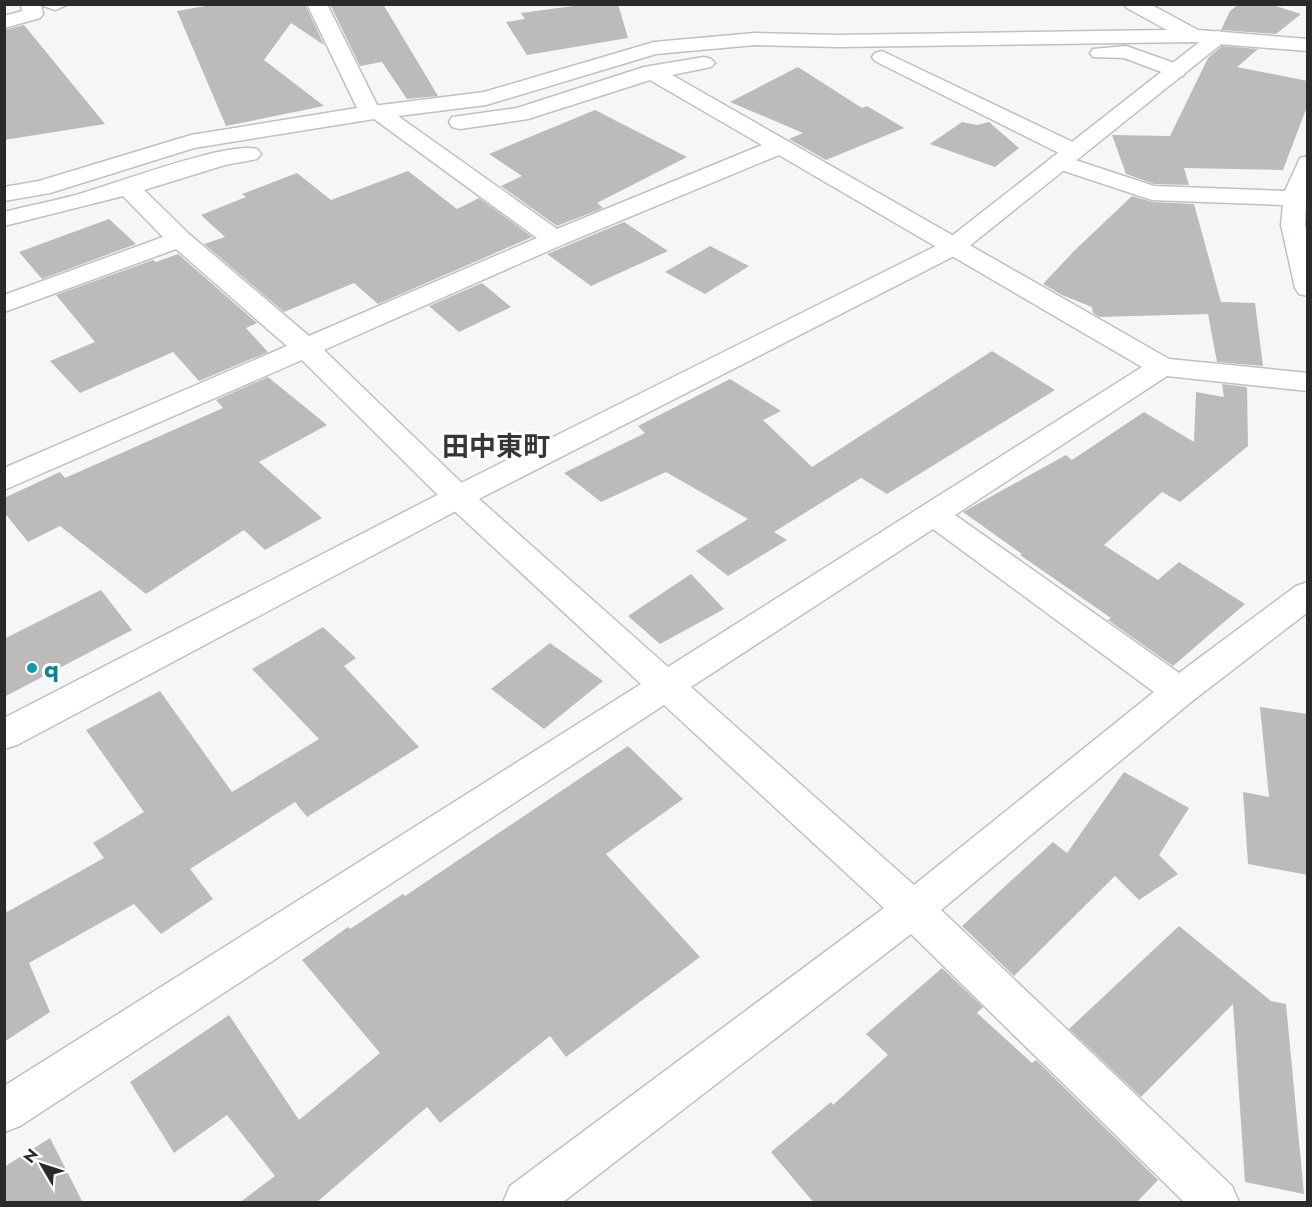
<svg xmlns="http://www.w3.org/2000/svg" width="1312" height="1207" font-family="Jost,'Noto Sans JP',sans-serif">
  <rect width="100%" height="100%" fill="#f5f6f7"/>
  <path fill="#bcbbba" d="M217,4H305L324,45L291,23L264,60L324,106L226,126L177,11Z
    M330,4H383L438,96L407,99L382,62L360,66Z
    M588,4H618L628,38L527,55L506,22L525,19L521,13Z
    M1239,4H1269L1301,14L1276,34L1221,30L1230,11Z
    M24,25L105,124L4,140V30Z
    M1222,46L1258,49L1237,67L1308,81V104L1283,170L1184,168L1189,185L1154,184L1126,174L1112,135L1170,136L1208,58Z
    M798,67L862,108L867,106L904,128L826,160L789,139L803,133L730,102Z
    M595,110L687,157L597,203L603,208L557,226L501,186L522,176L489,154Z
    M962,122L977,125L989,122L1019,148L995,167L930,144Z
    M408,171L457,209L479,198L532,237L378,304L354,283L284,312L204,244L225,237L201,215L246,197L242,194L297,173L331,200Z
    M1132,196L1152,202L1194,204L1221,302L1255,303L1263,366L1217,362L1208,314L1099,317L1093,313L1092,307L1062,295L1043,284L1075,250Z
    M109,219L136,244L42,279L19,252Z
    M624,222L668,251L591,286L547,254Z
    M710,246L749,266L705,294L665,272Z
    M178,254L257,323L246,328L268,352L199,381L173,352L80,393L50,361L95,342L56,295L153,260L156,262Z
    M482,283L511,307L459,332L429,306Z
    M992,351L1055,390L887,494L861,478L774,532L787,540L728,576L696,551L748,519L666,472L601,502L564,473L645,433L638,426L730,379L781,411L763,420L812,467Z
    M268,377L327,425L259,462L322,518L265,550L244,530L146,594L60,526L28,542L4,512V498L60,472L65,478L223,408L216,400Z
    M1222,384L1247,387L1248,446L1180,502L1162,492L1104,545L1158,580L1179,562L1245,604L1173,666L1108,620L1111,618L1020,555L1022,554L963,512L1066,455L1072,460L1144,412L1194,442L1196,392L1224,397Z
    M691,574L724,609L660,644L628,616Z
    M101,590L132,630L4,697V639Z
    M323,627L356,658L344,666L419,747L307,817L295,802L190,869L213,899L161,934L134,904L29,963L50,1012L4,1042V905L7,912L104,858L93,843L144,812L86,730L160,691L232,792L319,739L252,669Z
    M550,643L603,681L544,729L491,689Z
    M1260,707L1308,714V875L1248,864L1243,792L1269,797Z
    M628,746L683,799L606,854L700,957L566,1057L550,1036L440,1123L427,1107L316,1203H239L275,1176L227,1115L174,1153L130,1082L229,1015L299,1120L380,1053L302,960L348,927L350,929L403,894L405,896Z
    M1124,772L1189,808L1159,855L1178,874L1139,900L1115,876L1014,976L962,926L1053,842L1067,853Z
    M1179,926L1271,1001L1286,1004L1304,1194L1245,1182L1233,1004L1141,1097L1069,1029Z
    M942,968L983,1007L977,1013L1032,1063L1036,1060L1158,1180L1136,1203H814L771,1152L831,1102L833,1105L888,1055L866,1034Z
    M50,1138L83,1203H4V1167Z"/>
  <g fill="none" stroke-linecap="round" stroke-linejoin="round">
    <defs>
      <path id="lane" d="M38,4H69L55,10Z"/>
      <path id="street" d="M21,4H41L43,14L40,18L4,28V16L22,11Z
        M307,4H327L377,105H381L484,92L654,42L755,33L838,35L1167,30L1127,8L1124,4H1150L1198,30L1308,39V51L1193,42L838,47L755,45L656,54L486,105L398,116L557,229L762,145L650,80L528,119L460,129L452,127L449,122L452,117L517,108L644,67L704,57L711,59L715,63L711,67L672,75L1169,359L1308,373V391L1167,376L955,515L1179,673L1296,586L1308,582V612L1191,702L941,910L1232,1186L1239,1202H1184L911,934L563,1202H503L510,1186L884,908L664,705L20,1126L4,1132V1086L641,684L447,504L302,360L4,490V468L287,346L176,249L4,312V295L163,237L123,196L4,226V212C27,206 49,202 72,196C110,186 226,141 257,149L261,154L257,159L225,165L144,190L189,234L309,336L537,238L374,119L194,148L50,193L4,201V187L39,181L191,135L357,108ZM779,155L1142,367L668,667L469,490L324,350L564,244ZM933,529L1154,692L914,885L691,687Z
        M1126,46L1183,66L1186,71L1183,76L1175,77L1124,58L1093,57L1090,53L1093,49Z
        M882,51L1081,146L1085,151L1081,156L1073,158L1065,156L875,61L872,57L875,53Z
        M1060,155L1154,186L1285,191L1300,158L1308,156L1305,225L1308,234V296L1299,294L1295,288L1281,225L1283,205L1152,200L1052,167L1048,162L1052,157Z"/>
      <path id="secondary" d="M1218,31L1225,33L1228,37L1225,41L962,252L469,504L17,745L4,749V718L447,490L944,242L1211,33Z"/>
    </defs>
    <use href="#lane" stroke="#bfc0c1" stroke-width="3"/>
    <use href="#street" stroke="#bfc0c1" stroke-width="3"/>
    <use href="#secondary" stroke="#bfc0c1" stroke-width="3"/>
    <use href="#lane" fill="#fff" fill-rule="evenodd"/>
    <use href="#street" fill="#fff" fill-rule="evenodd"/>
    <use href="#secondary" fill="#fff" fill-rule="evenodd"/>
  </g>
  <circle fill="#0f9aa8" stroke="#fff" stroke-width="2" cx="32" cy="668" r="6"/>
  <g text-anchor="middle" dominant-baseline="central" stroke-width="6" stroke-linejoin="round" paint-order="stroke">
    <g font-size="24" font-weight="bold" fill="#0d838f" stroke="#fff" text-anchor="start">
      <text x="44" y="668">q</text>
    </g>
    <g font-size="27" font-weight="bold" fill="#353637" stroke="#fff">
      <text x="496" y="446">田中東町</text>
    </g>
  </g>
  <rect width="1312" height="1207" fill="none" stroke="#2a2a2a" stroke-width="12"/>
  <g transform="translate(42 1165) rotate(309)" stroke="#ffffff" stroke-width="4.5" paint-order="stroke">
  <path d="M0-4.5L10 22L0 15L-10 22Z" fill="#2a2a2a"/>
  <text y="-9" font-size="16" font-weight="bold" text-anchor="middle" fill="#2a2a2a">N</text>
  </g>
</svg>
